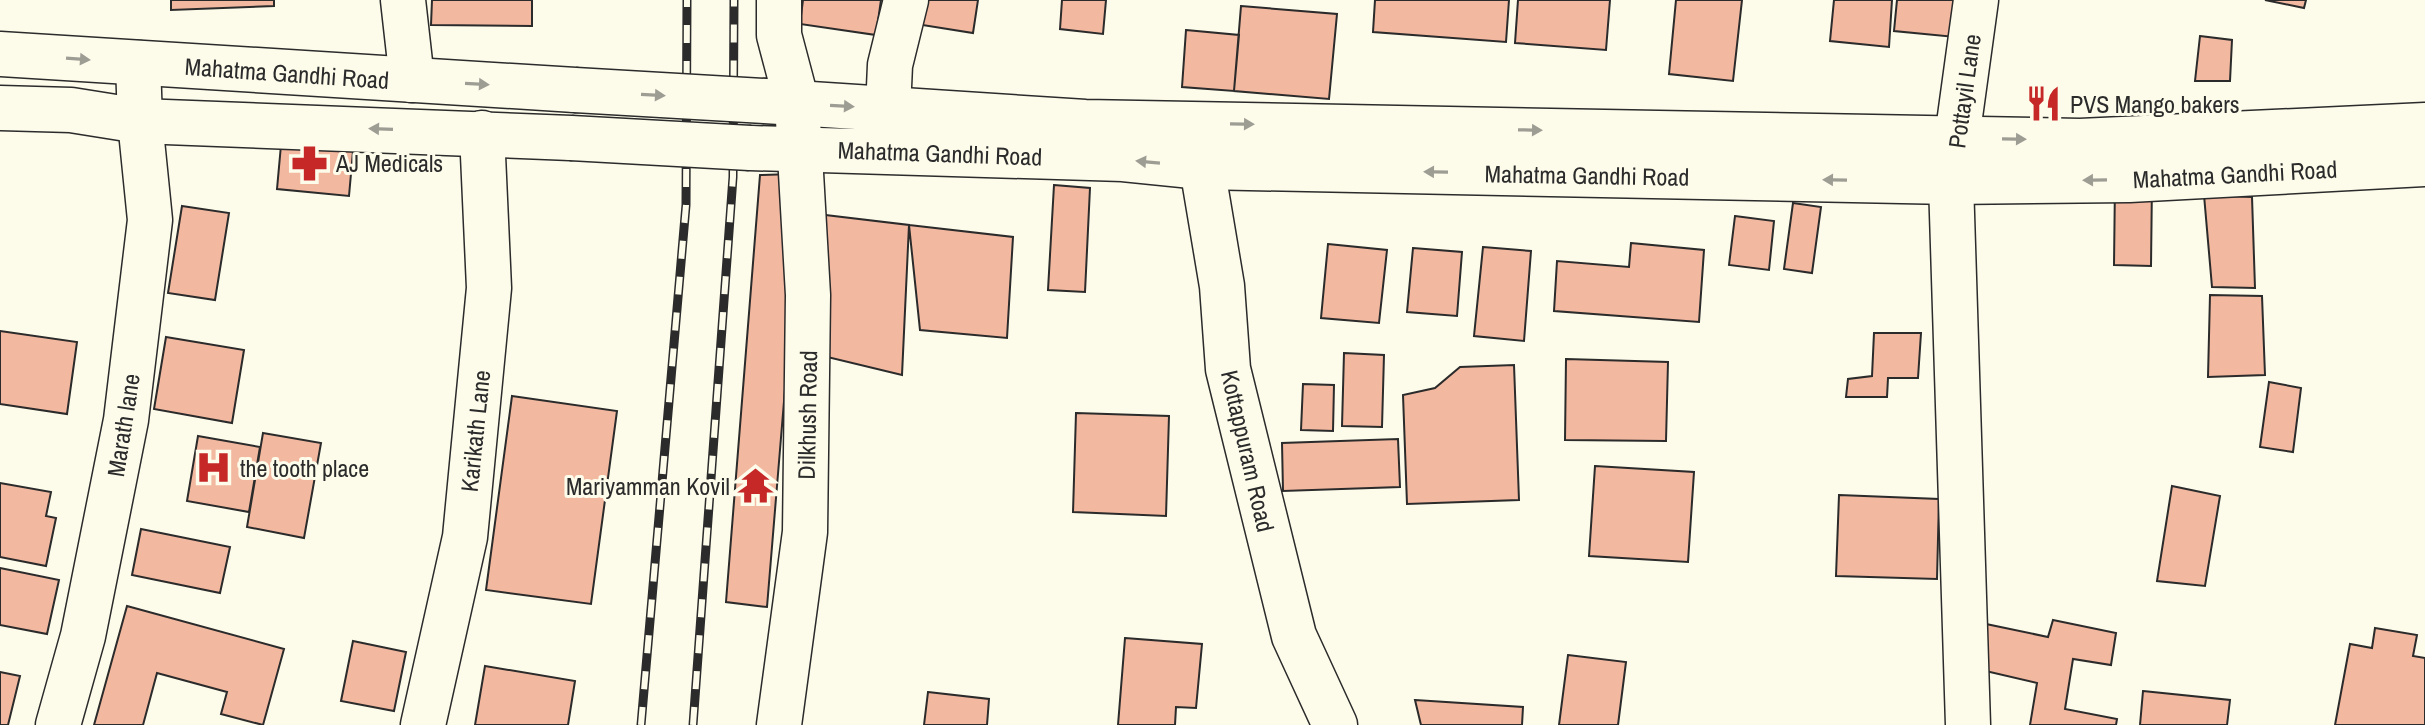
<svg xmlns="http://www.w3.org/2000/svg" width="2425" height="725" font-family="'Archivo Narrow',sans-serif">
  <rect width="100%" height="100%" fill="#fdfbea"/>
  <path fill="#f2b8a0" stroke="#2b2b2b" stroke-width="2" d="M171,0H274V6L171,10Z
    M432,0H532V26L431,25Z
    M803,0H881L876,35L800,24Z
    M920,0H978L973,33L916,24Z
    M1062,0H1106L1103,34L1060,29Z
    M1375,0H1509L1506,42L1373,32Z
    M1518,0H1610L1606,50L1515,43Z
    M1676,0H1742L1733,81L1669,74Z
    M1834,0H1892L1889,47L1830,41Z
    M1897,0H1958L1955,37L1894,31Z
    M2265,0H2306L2304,8Z
    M1241,6L1337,14L1329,99L1234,91Z
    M1186,30L1239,35L1234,91L1182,87Z
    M2200,36L2232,40L2230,81H2195Z
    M282,134L354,140L349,196L277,189Z
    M793,174L788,353L767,607L726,602L760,175Z
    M2115,182H2152L2151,266L2114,265Z
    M1054,185L1090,188L1085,292L1048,290Z
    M2204,195L2252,197L2255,288L2212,287Z
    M1793,203L1821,207L1812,273L1784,269Z
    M182,206L229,213L215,300L168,293Z
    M817,214L909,225L902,375L819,355Z
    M1735,216L1774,221L1769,270L1729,265Z
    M909,225L1013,237L1007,338L920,330Z
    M1631,243L1704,250L1699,322L1554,311L1557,261L1629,267Z
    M1328,244L1387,250L1379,323L1321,318Z
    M1483,247L1531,251L1524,341L1474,336Z
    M1413,248L1462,252L1457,316L1407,312Z
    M2210,295L2262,296L2265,375L2208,377Z
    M0,331L77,342L67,414L0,404Z
    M1874,333H1921L1918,378H1888L1887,397H1846L1848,379L1872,376Z
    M166,337L244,350L232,423L154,409Z
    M1344,353L1384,355L1382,427L1342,426Z
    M1566,359L1668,362L1666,441L1565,440Z
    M1514,365L1519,500L1407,504L1403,395L1435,388L1460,367Z
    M2269,382L2301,388L2293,452L2260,447Z
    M1303,384L1334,385L1333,431L1301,430Z
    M512,396L617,411L591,604L486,590Z
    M1076,413L1169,416L1166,516L1073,512Z
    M263,433L321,443L304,538L247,527Z
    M198,436L260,447L249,512L187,501Z
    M1398,439L1400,487L1283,491L1282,443Z
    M1595,466L1694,472L1688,562L1589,556Z
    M0,483L51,492L46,516L56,518L46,566L0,557Z
    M2172,486L2220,496L2205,586L2157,581Z
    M1839,495L1939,499L1937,579L1836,576Z
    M141,529L230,547L220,593L132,575Z
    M0,568L59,580L47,634L0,625Z
    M127,606L284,649L263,725L221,714L227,692L157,673L143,725H94Z
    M2053,620L2116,633L2111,665L2073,659L2065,709L2117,719L2116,725H2030L2037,683L1977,669L1986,624L2048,637Z
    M2375,628L2417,635L2413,656L2425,658V725H2335L2350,644L2372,648Z
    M1125,638L1202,644L1196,708L1176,707L1175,725H1118Z
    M353,641L406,652L394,711L341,701Z
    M1568,655L1626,662L1618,725H1559Z
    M485,666L575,681L568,725H475Z
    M0,672L20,676L8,725H0Z
    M2143,691L2230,700L2227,725H2140Z
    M928,692L989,699L987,725H924Z
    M1415,700L1523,707L1522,725H1421Z"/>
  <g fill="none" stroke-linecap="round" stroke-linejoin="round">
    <defs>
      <path id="minor" d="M403,0L412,80
        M888,109L890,65L906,0
        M58,725L83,636L126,420L150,220L140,121L138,63
        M423,725L465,537L489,288L482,133
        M779,725L805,532L808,295L797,103L779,35V0
        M1968,725L1951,182L1976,0"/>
      <path id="tertiary" d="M1200,130L1202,167L1222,286L1228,369L1294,636L1335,725"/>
      <path id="secondary" d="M0,54L575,90
        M765,101L1085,122L2080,141L2425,125
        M0,108L71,110L140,121L571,138
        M750,148L1123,159L1202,167L1951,182L2129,180L2425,164"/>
    </defs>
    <use href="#minor" stroke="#2b2b2b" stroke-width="47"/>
    <use href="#tertiary" stroke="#2b2b2b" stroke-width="47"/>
    <use href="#secondary" stroke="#2b2b2b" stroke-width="47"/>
    <use href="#minor" stroke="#fdfbea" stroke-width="44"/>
    <use href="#tertiary" stroke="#fdfbea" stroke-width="44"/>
    <use href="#secondary" stroke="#fdfbea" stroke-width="44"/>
    <defs>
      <path id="rail" d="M641,725L686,205L687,0
        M693,725L733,177L734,0"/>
    </defs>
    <use href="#rail" stroke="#2b2b2b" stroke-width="9"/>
    <use href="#rail" stroke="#fdfbea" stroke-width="6" stroke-dasharray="18" stroke-linecap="butt"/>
    <defs>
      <path id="secondary-bridge" d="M575,90L765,101
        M571,138L750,148"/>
    </defs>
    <use href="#secondary-bridge" stroke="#2b2b2b" stroke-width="47" stroke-linecap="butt"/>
    <use href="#secondary-bridge" stroke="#fdfbea" stroke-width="44"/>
  </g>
  <defs><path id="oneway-solid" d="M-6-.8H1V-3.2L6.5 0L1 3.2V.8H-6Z" transform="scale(2)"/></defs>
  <g fill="#9e9d94">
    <use href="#oneway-solid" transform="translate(78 59) rotate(4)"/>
    <use href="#oneway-solid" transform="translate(477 84) rotate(3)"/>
    <use href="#oneway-solid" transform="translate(653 95) rotate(3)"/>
    <use href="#oneway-solid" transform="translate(842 106) rotate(3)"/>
    <use href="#oneway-solid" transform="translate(1242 124) rotate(1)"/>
    <use href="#oneway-solid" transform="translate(381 129) rotate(-178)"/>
    <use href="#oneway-solid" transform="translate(1530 130) rotate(1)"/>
    <use href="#oneway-solid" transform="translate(2014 139) rotate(1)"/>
    <use href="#oneway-solid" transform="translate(1148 162) rotate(-175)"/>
    <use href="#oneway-solid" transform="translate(1436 172) rotate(-179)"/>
    <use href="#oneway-solid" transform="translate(1835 180) rotate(-179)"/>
    <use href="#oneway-solid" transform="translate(2095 180) rotate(179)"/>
  </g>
  <defs>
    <symbol id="restaurant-bare" viewBox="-9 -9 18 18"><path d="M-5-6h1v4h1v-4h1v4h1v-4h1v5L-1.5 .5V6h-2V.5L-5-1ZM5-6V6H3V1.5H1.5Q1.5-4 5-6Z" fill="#c62828" stroke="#fdfbea" stroke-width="2.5" paint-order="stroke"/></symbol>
    <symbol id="pharmacy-bare" viewBox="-9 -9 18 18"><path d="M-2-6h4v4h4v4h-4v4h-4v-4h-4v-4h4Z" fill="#c62828" stroke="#fdfbea" stroke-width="2.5" paint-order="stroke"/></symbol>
    <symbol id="hospital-bare" viewBox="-9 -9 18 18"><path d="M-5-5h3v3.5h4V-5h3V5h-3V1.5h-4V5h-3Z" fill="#c62828" stroke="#fdfbea" stroke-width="2.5" paint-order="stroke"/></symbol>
    <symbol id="temple-bare" viewBox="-9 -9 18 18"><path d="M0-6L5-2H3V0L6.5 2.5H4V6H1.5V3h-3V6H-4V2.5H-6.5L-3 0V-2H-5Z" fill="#c62828" stroke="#fdfbea" stroke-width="2.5" paint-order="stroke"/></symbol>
  </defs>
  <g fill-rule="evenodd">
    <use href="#restaurant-bare" x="2018" y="78" width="51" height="51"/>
    <use href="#pharmacy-bare" x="284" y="138" width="51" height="51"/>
    <use href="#hospital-bare" x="188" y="442" width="51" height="51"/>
    <use href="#temple-bare" x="730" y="460" width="51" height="51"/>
  </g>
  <g text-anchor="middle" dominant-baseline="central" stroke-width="6" stroke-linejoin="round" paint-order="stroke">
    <g font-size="24" fill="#2b2b2b" stroke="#fdfbea">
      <text transform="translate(287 73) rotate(4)">Mahatma Gandhi Road</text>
      <text transform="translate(1964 91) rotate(-82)">Pottayil Lane</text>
      <text transform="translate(940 153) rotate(2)">Mahatma Gandhi Road</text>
      <text transform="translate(2235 174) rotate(-3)">Mahatma Gandhi Road</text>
      <text transform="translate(1587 175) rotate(1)">Mahatma Gandhi Road</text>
      <text transform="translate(807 415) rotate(-89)">Dilkhush Road</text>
      <text transform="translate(123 425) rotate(-81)">Marath lane</text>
      <text transform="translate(475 431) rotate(-84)">Karikath Lane</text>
      <text transform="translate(1248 451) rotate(77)">Kottappuram Road</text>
    </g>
    <g font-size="24" fill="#2b2b2b" stroke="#fdfbea" text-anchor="start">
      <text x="2070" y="104">PVS Mango bakers</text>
      <text x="336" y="163">AJ Medicals</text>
      <text x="240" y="468">the tooth place</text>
      <text x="730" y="486" text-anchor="end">Mariyamman Kovil</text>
    </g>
  </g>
</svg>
